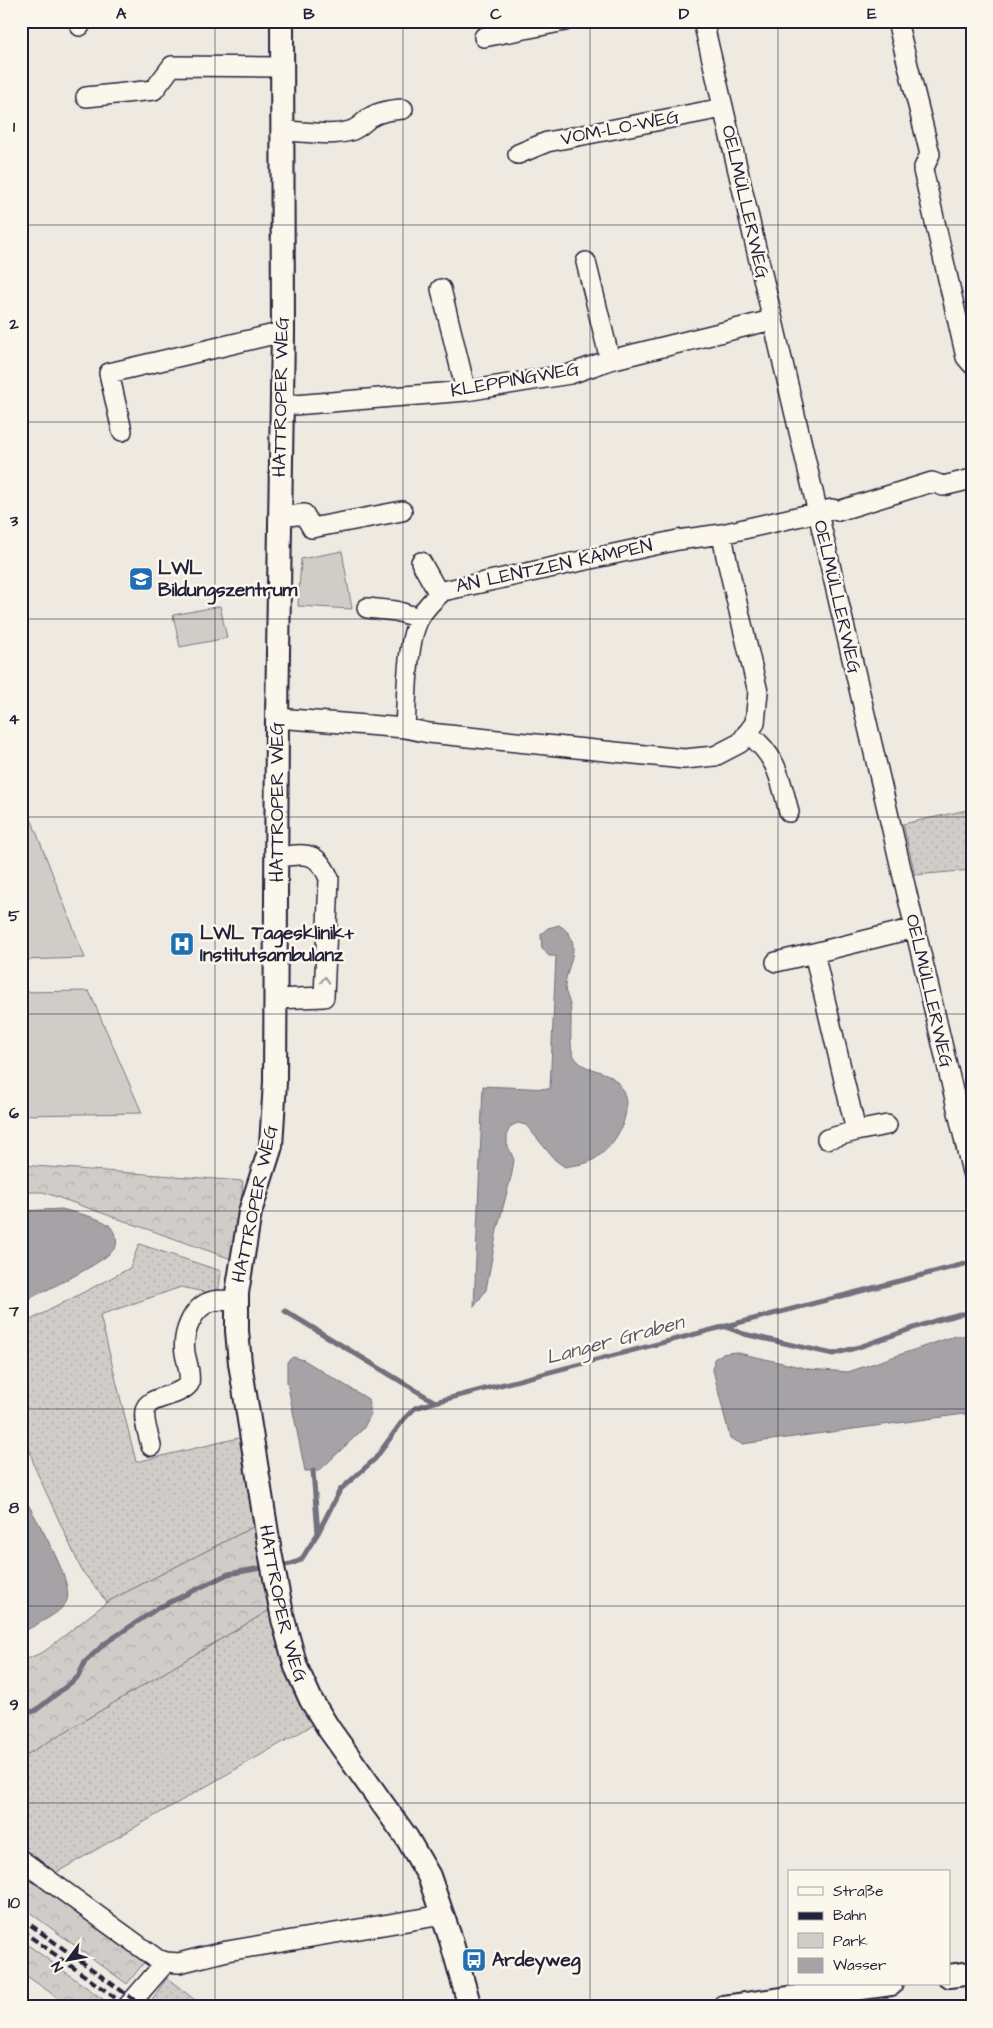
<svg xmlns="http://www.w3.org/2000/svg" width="993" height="2028" font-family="'Architects Daughter',sans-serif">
  <defs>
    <pattern id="grass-dots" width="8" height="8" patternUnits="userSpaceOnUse" patternTransform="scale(1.25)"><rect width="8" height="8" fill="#d0cdc9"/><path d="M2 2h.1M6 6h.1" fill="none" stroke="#b2b0ae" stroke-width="1.8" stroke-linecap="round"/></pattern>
    <pattern id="forest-crowns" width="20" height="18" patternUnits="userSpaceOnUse" patternTransform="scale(1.25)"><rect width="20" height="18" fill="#d0cdc9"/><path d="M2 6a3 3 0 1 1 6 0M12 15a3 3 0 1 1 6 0" fill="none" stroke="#b2b0ae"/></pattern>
  </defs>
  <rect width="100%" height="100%" fill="#eeeae2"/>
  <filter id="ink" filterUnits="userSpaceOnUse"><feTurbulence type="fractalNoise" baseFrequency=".02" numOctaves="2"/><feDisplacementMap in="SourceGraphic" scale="10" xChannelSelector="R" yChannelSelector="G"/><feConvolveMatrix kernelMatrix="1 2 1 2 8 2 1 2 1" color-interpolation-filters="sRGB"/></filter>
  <g filter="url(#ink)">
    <path fill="url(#grass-dots)" stroke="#797882" d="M972,809V870L915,875L903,824Z
      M139,1244L221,1271L218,1295L181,1287L100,1315L136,1462L243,1437L257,1525L107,1602L82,1571L35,1468L21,1421V1325L130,1268Z
      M273,1608L318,1722L52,1875L21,1850V1758Z
      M167,1978L204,2007H159L151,2001Z"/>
    <path fill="url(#forest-crowns)" stroke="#797882" d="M21,1165L243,1181L237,1261L43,1192H21Z
      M257,1525L273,1608L21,1758V1662L45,1651L107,1602Z
      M21,1867L146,1960L127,1984L21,1906Z
      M21,1940L111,2005L71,2007L21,1972Z"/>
    <path fill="#d0cdc9" stroke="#797882" d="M342,551L352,609L298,606L301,559Z
      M220,606L227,638L180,647L173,615Z
      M25,803L85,958L21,960V804Z
      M89,991L142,1113L21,1115V992Z"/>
    <path fill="#a6a3a7" stroke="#716f7c" d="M559,925C586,942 566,964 565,987C565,993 569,999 570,1005C571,1010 571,1016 571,1020C571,1029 570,1048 573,1054C581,1072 602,1068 614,1079C641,1103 618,1147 591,1161C584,1165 573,1165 565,1167L555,1160L526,1125L518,1123L511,1126L507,1133V1144L514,1160L512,1173L497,1230L486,1290L474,1307L483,1086L550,1089L556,956H549L542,949L541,934L548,928Z
      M62,1209C75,1213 99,1217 109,1225C114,1230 118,1240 116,1246C109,1262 39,1293 21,1303V1211Z
      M955,1336H972V1413L742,1444L730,1438L713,1370L714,1359L722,1354L734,1352L809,1369L848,1372Z
      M293,1357L304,1360L368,1399L371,1414L363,1429L319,1471H305L287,1382V1362Z
      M21,1492C32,1512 74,1580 67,1600C63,1613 33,1626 21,1633Z"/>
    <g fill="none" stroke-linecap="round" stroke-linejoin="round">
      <path stroke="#716f7c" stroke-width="5" d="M285,1311L435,1402L972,1262
        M723,1326L744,1334L833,1354L859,1347L934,1321L960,1314H972
        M313,1471L318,1533
        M278,1566L291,1564L301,1560L318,1533L340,1490L375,1459L404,1419L415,1408L435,1402
        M21,1713L35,1711L78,1677L85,1662L104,1644L158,1608L228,1574L267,1567"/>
      <defs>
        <path id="minor" d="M79,21L80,26
          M703,21L972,1172
          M897,21L930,154L923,170L966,357L972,364
          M484,37L565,21
          M86,97L154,90L172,66L282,67
          M283,131C304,131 329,137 350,131C358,129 363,123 369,118C380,111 391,110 403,109
          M518,154L547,142L723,108
          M586,262L610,360
          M441,289L466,391
          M282,406L466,391L570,374L610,360L772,320
          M122,431L109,373L283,332
          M280,517L304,514L312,528L402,511
          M421,562L439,594
          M367,608L396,611L419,618
          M277,718L405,728L429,733L684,759L715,756L740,743L755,723L758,692L726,556L722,534
          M405,728C407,699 406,640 420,617C426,606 434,599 443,591L678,540L722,534L832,509L838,511L932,482L943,486L972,479
          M747,733C777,755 780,778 789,812
          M776,962L814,953
          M275,999L324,997L329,878C315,848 305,855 276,857
          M887,1125L856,1131L814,953L915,928
          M827,1139L856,1131
          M151,1446C149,1435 143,1422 145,1411C146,1396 178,1398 189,1384C191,1372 187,1364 185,1353C182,1334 192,1306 213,1301C220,1299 229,1301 237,1301
          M21,1860L157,1959L166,1962L179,1963L227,1951L443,1915
          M127,2007L166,1962"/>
        <g id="major">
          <path id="s1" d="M282,21L283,332L277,718L275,1082L271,1146L250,1212L237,1293V1331L240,1363L270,1552L283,1619L296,1667L311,1700L329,1729L407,1838L429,1876L451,1940L470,2007"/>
          <path d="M949,1976L972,1973"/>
          <path d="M724,2007L891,1984"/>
        </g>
      </defs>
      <use href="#minor" stroke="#22223b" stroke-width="22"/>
      <use href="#major" stroke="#22223b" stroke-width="26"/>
      <use href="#minor" stroke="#fbf7ec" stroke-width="19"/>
      <use href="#major" stroke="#fbf7ec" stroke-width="22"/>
      <path stroke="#22223b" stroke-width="4" stroke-dasharray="8 4" stroke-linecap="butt" d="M21,1918L144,2007
        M21,1930L128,2007"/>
    </g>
    <defs><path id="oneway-chevron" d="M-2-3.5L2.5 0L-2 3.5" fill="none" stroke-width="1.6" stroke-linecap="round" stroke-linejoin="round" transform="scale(1.25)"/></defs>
    <use stroke="#99979c" href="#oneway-chevron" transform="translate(325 980) rotate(-88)"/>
  </g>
  <path fill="none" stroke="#22223b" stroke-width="1" stroke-opacity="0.55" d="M215,21V2007M403,21V2007M590,21V2007M778,21V2007M21,225H972M21,422H972M21,619H972M21,817H972M21,1014H972M21,1211H972M21,1409H972M21,1606H972M21,1803H972"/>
  <defs>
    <symbol id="school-square" viewBox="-11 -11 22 22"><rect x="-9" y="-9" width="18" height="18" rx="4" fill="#1f6fb2" stroke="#fbf7ec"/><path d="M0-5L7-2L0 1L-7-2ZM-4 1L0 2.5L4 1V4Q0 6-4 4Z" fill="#fff"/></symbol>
    <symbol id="hospital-square" viewBox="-11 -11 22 22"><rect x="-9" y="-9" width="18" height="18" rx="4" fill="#1f6fb2" stroke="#fbf7ec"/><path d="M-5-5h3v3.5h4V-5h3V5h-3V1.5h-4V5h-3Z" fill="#fff"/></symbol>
    <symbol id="bus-square" viewBox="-11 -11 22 22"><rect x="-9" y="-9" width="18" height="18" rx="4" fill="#1f6fb2" stroke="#fbf7ec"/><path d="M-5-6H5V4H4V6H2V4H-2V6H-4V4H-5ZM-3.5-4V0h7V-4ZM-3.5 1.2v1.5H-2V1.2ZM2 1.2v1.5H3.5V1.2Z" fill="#fff"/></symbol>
  </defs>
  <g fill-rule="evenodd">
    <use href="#school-square" x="127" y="565" width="28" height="28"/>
    <use href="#hospital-square" x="168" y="930" width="28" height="28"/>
    <use href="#bus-square" x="460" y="1946" width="28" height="28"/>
  </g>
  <g text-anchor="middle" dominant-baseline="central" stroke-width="5" stroke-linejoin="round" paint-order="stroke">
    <g font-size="19" fill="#22223b" stroke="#fbf7ec">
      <text transform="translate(620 128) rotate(-11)">VOM-LO-WEG</text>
      <text transform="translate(745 202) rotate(77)">OELMÜLLERWEG</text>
      <text transform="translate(515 380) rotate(-10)">KLEPPINGWEG</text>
      <text transform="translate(281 397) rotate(-89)">HATTROPER WEG</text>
      <text transform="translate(554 566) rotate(-12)">AN LENTZEN KÄMPEN</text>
      <text transform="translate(837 597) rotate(77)">OELMÜLLERWEG</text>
      <text transform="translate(277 802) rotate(-90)">HATTROPER WEG</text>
      <text transform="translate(929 991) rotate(77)">OELMÜLLERWEG</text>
      <text transform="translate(255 1204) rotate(-78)">HATTROPER WEG</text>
      <text stroke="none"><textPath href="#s1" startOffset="1591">HATTROPER WEG</textPath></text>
    </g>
    <g font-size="19" font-weight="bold" fill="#22223b" stroke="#fbf7ec" text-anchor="start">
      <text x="158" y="568">LWL<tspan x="158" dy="22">Bildungszentrum</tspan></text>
      <text x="200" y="933">LWL Tagesklinik+<tspan x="200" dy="22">Institutsambulanz</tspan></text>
      <text x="492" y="1960">Ardeyweg</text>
    </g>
    <g font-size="20" font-style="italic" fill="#575666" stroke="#fbf7ec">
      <text transform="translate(615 1340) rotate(-15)">Langer Graben</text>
    </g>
  </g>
  <rect width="993" height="2028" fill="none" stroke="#fbf7ec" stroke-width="55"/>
  <rect x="788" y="1870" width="162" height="115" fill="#fbf7ec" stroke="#a4a2a5"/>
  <rect x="798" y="1887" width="25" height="8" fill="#fbf7ec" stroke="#a4a2a5"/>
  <text x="833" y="1896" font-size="15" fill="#22223b">Straße</text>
  <rect x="798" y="1912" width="25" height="8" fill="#22223b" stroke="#a4a2a5"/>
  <text x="833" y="1920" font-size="15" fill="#22223b">Bahn</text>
  <rect x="798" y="1933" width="25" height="15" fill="#d0cdc9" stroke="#a4a2a5"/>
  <text x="833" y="1946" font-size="15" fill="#22223b">Park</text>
  <rect x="798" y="1958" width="25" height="15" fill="#a6a3a7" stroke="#a4a2a5"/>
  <text x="833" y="1970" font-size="15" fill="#22223b">Wasser</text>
  <g transform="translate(68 1960) rotate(238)" stroke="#fbf7ec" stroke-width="4" paint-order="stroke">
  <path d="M0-4L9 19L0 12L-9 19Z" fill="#22223b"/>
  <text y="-8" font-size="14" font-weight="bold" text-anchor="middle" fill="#22223b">N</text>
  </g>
  <rect x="28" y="28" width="938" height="1972" fill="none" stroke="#22223b" stroke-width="2"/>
  <g font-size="16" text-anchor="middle" font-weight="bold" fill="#22223b">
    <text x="121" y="19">A</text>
    <text x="309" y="19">B</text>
    <text x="496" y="19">C</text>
    <text x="684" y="19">D</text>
    <text x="872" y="19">E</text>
    <text x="14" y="132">1</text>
    <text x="14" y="329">2</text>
    <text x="14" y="526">3</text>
    <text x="14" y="724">4</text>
    <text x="14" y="921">5</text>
    <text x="14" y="1118">6</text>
    <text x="14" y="1316">7</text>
    <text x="14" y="1513">8</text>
    <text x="14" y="1710">9</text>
    <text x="14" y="1908">10</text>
  </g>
</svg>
